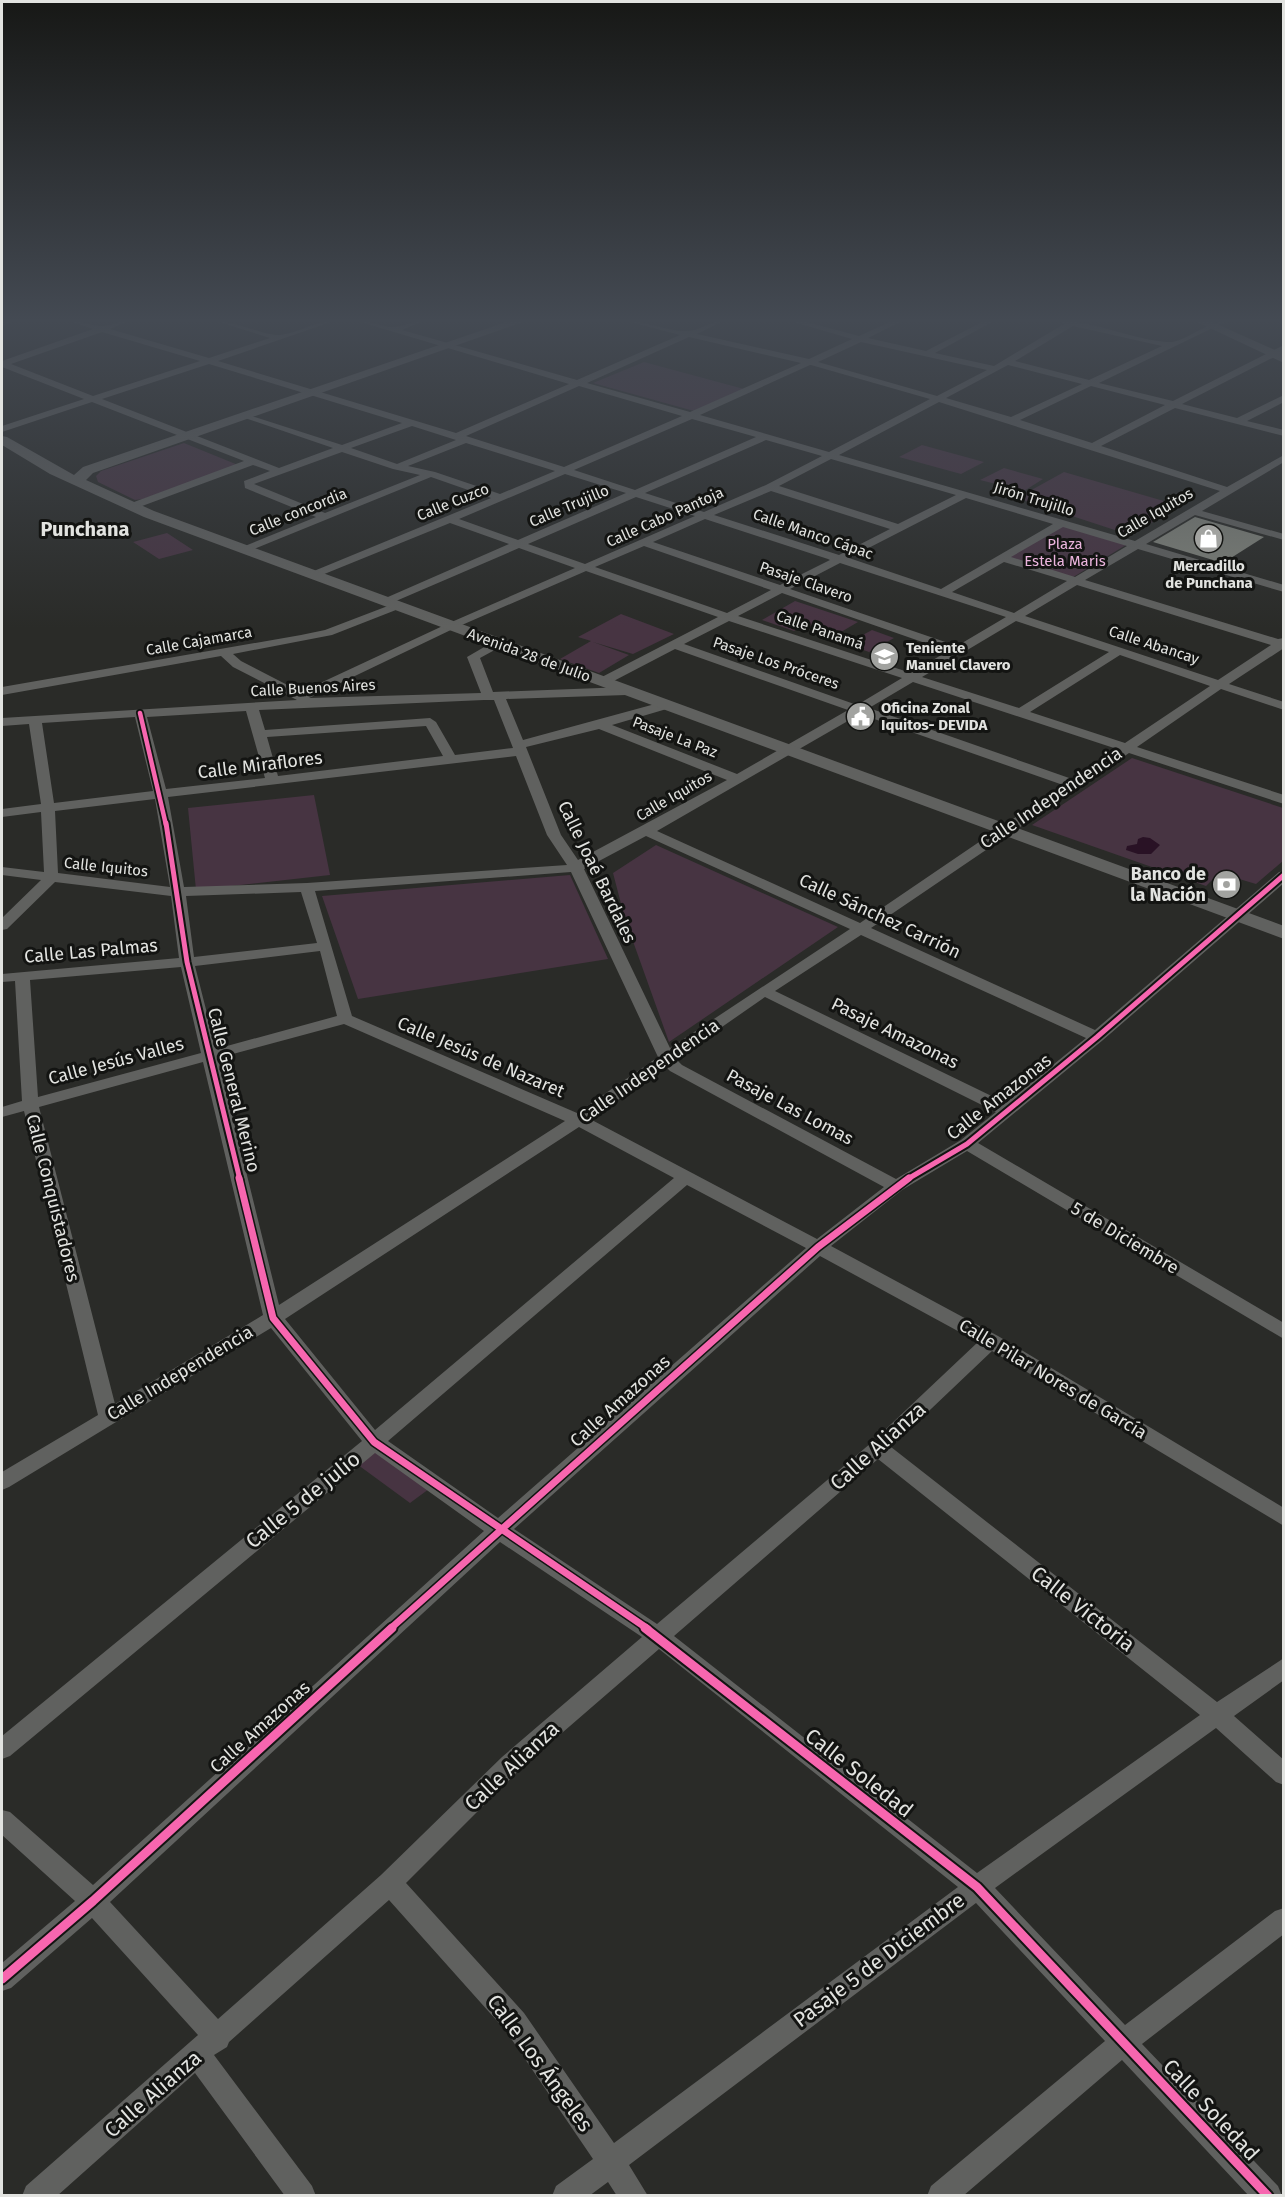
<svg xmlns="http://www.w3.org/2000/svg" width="1285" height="2197" font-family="'Fira Sans',sans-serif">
  <rect width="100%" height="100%" fill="#2a2b28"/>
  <path fill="#473442" d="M644,362L744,389L694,411L593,383Z
    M184,443L238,465L143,499L135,500L98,482L96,476L101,471Z
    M922,445L984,462L961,474L899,457Z
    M1004,468L1043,479L1024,491L980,480Z
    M1064,472L1181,506L1130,535L1017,498Z
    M1063,526L1126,545L1070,579L1003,560Z
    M167,533L193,550L159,559L133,542Z
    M795,601L858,622L836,635L804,624L794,631L762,620Z
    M621,614L674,634L633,654L593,642L629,655L599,673L560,659L591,641L578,637Z
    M872,630L894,638L869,652L846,644Z
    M1132,758L1283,808V861L1256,884L1219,873L1206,886L1032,825Z
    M314,795L330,875L196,890L188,808Z
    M656,845L838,927L669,1042L625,919L613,873Z
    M570,875L608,959L358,999L322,896Z
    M377,1445L433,1486L410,1503L354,1462Z"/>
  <path fill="#291225" d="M1143,837L1150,838L1160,845L1151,854H1138L1126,850L1127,846L1137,844L1138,839Z"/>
  <path fill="#7f827a" d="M1195,517L1264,537L1223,563L1153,542Z"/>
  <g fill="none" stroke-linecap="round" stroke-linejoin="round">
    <path fill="#60615f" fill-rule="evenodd" d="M2,321H13L2,326Z
      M70,321C81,321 89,325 99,326C108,327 118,321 128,321L110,329L209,358L270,338L216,321C236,321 264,336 280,335C299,333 314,321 334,321L218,361L456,433L569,384L357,321C369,321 378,325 390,327C400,328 412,321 423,321L402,330L577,380L680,335L626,321C646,321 670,332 687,331C700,331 710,321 723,321L697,334L809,359L852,339L790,321H803L859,336L892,321H902L868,338L926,351L984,321H994L935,353L994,366L1064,324L1060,321C1095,321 1130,339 1167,342C1184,344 1206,321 1227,321L1099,383L1173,401L1284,345V352L1182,404L1237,418L1284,395V402L1247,421L1284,430V436L1175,408L1101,446L1227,487L1284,455V462L1202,511L1284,534V540L1195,515L1146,544L1284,585V592L1138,549L1085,580L1278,639L1284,638V648L1229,684L1284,702V710L1221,689L1137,747L1284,795V804L1129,753L871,928L1095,1030L1279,872L1284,871V883L1103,1040L978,1143L1284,1323V1339L967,1151L902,1190L831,1246L998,1336L1284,1508V1526L992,1351L891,1447L1217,1702L1284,1658V1680L1234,1716L1284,1760V1785L1276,1782L1216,1728L995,1888L1125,2025L1275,1911L1284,1908V1934L1142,2044L1278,2186L1282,2196H1249L1122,2060L963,2196H927L931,2186L1105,2041L976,1903L629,2165L648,2196H617L608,2182L589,2196H552L556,2186L593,2159L506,2031L389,1900L229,2042L227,2047L214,2055L312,2186L316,2196H285L195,2073L57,2196H22L26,2186L198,2035L92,1918L11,1988L2,1991V1963L75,1901L2,1835V1810L10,1812L93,1885L484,1531L375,1453L10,1756L2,1759V1736L362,1441L271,1328L9,1487L2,1490V1472L98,1415L24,1111L2,1117V1107L22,1101L15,981L2,982V974L179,958L171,896L55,882L7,929L2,930V918L41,880L2,875V867L44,872L41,812L2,817V809L41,804L29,724L2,726V718L297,700L233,667L221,656L2,695V687L301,635L325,630L393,604H401V608L332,635L233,654L241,661L301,692L447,624L575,568L519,548L389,604H381V600L509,544L450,523L317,577H309V573L491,498L431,477L244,553L240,552V548L316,517L245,488L244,481L270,471L253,465L134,509H126V505L244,461L92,402L2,432V426L84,399L2,367V361L93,329ZM1073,326L1162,346L1089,380L1015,361ZM102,332L200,361L93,396L11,364ZM689,337L801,363L690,412L587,383ZM861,342L987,370L937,396L818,362ZM209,364L402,423L342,445L242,413V417L333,448L279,468L102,399ZM810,365H811L930,399L829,452L700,415ZM1008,365L1082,384L1011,417L946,398ZM579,386L682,416L564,467L466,436ZM1091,386L1165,405L1092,443L1020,420ZM939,402L1220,491L1135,541L839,455ZM692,419L756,437L635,490L574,470ZM412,426L456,440L397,464L351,448ZM766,440L822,456L766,485L704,512L645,493ZM466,443L555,471L500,494L435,472L408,466ZM342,452L393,469L420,475L325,513L254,484ZM831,459L956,495L898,524L779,486ZM565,474L626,493L518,540L459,519ZM771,491L890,529L839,555L714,515ZM636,497L695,516L585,564L528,544ZM966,498L1053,524L941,589L849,558ZM705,519L828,559L830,560L780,585L653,542ZM1063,527L1127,546L1075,577L1011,557ZM644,546L771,590L727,613L595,567ZM1004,562L1067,581L1014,613L952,592ZM840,563L1006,617L957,646L790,589ZM586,571L718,617L598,679V685H606L675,649L848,710L737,774L612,725L670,708V702L666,701L523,740L506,699L626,695L632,691L626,687L493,692L480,658L502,646L504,643L498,639L467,657L481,693L309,698L455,628ZM1077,585L1271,645L1218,680L1025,616ZM782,593L948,651L911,673L738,616ZM729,621L902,678L857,705L684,644ZM1016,621L1109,652L1019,708L922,677ZM1120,655L1210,686L1125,743L1030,712ZM913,682L1117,749L1072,779L869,708ZM484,700H494L513,748L455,755L436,722L430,718L265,730L259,710ZM246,711L265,778L166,789L147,717ZM860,714L1063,785L860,923L657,831ZM135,717L153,791L54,803L42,723ZM426,726L443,756L278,776L267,737ZM599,729L727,780L578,860L561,835L526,747ZM516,756L547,835L567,865L307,883L184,887L168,797ZM155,799L170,887L58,873L55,811ZM646,836L850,929L670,1048L584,869ZM571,872L658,1057L577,1113L352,1016L315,891ZM301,892L317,943L194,957L186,896ZM861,935L1086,1038L1006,1103L775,991ZM320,951L337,1016L216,1049L195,966ZM181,967L201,1053L38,1097L30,980ZM765,997L996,1112L961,1140L896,1179L682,1065L676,1059ZM344,1024L565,1121L279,1305L218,1058ZM203,1062L263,1315L115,1404L39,1107ZM666,1067L670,1071L884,1187L817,1239L590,1119ZM579,1127L674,1178L375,1430L285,1319ZM687,1185L806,1248L498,1518L388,1441ZM820,1256L978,1342L871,1443L657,1624L514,1529ZM878,1459L1200,1715L977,1873L674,1636ZM500,1542L642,1637L502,1757L381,1875L218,2019L110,1902ZM659,1649L958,1887L614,2143L524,2013L406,1883L518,1771Z"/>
    <path fill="#60615f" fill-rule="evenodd" d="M509,321H526L93,473L86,480L154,511L1284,926V939L144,517L50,474L2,445V436L7,437L74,475L83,467Z
      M1195,321H1210L1284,354V363Z"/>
    <defs>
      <path id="cycleway-far3" d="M140,713L166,825"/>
      <path id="cycleway-far2" d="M166,823L187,962L240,1180
        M906,1180L967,1144L1097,1037L1284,875"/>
      <path id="cycleway-far1" d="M239,1178L273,1318L374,1442L648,1629
        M390,1629L818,1247L909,1178"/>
      <path id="cycleway" d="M645,1628L977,1887L1268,2196
        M2,1979L93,1901L392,1628"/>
    </defs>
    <use href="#cycleway-far3" stroke="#131412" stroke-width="8"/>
    <use href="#cycleway-far2" stroke="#131412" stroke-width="9"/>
    <use href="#cycleway-far1" stroke="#131412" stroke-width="10"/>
    <use href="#cycleway" stroke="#131412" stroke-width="13"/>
    <use href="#cycleway-far3" stroke="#f766af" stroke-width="4.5"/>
    <use href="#cycleway-far2" stroke="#f766af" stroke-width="5"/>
    <use href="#cycleway-far1" stroke="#f766af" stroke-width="7"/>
    <use href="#cycleway" stroke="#f766af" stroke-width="9"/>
  </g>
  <linearGradient id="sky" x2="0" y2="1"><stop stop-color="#171816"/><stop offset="0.51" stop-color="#444a53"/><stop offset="1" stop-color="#444a53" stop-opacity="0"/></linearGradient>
  <rect width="1285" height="628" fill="url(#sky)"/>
  <defs>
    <symbol id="shop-disc" viewBox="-11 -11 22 22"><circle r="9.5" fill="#a2a3a0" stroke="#131412"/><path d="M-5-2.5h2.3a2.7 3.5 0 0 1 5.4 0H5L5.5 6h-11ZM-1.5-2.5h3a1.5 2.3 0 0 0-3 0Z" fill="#fff"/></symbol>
    <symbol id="school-disc" viewBox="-11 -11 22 22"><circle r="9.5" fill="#a2a3a0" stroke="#131412"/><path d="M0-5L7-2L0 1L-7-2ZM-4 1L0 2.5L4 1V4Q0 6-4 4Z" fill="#fff"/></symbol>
    <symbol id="civic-disc" viewBox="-11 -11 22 22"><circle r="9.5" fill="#a2a3a0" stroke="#131412"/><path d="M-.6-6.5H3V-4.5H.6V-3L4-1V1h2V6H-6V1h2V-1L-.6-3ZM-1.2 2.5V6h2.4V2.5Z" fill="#fff"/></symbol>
    <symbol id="bank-disc" viewBox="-11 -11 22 22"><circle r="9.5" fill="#a2a3a0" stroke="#131412"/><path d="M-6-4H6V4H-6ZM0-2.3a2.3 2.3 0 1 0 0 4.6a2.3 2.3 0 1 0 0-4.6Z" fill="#fff"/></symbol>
  </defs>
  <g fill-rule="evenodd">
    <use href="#shop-disc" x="1192" y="522" width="33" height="33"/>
    <use href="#school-disc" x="868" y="640" width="33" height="33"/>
    <use href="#civic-disc" x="844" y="700" width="33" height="33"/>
    <use href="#bank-disc" x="1210" y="868" width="33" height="33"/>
  </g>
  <g text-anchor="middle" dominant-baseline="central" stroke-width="6" stroke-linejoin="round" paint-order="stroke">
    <g font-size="15" fill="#e2e3e0" stroke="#131412">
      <text transform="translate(1034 499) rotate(17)">Jirón Trujillo</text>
      <text transform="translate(453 502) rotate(-22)">Calle Cuzco</text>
      <text transform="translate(569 506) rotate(-23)">Calle Trujillo</text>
      <text transform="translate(298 512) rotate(-22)">Calle concordia</text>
      <text transform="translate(1155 513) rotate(-30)">Calle Iquitos</text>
      <text transform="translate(665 517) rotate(-24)">Calle Cabo Pantoja</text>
      <text transform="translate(813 534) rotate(19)">Calle Manco Cápac</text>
      <text transform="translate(806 582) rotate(19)">Pasaje Clavero</text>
      <text transform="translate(820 630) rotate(19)">Calle Panamá</text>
      <text transform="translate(199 641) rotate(-10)">Calle Cajamarca</text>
      <text transform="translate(1154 645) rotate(18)">Calle Abancay</text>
      <text transform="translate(529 655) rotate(20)">Avenida 28 de Julio</text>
      <text transform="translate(776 663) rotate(19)">Pasaje Los Próceres</text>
      <text transform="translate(313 688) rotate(-3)">Calle Buenos Aires</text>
      <text transform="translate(675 737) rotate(21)">Pasaje La Paz</text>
      <text transform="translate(674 796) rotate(-30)">Calle Iquitos</text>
      <text transform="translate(106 867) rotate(6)">Calle Iquitos</text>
    </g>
    <g font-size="15" fill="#ecb5de" stroke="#131412">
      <text x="1065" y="544">Plaza<tspan x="1065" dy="17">Estela Maris</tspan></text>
    </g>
    <g font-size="15" font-weight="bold" fill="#e2e3e0" stroke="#131412" text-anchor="start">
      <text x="1209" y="566" text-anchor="middle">Mercadillo<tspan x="1209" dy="17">de Punchana</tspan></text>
      <text x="906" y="648">Teniente<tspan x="906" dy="17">Manuel Clavero</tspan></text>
      <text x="881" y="708">Oficina Zonal<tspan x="881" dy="17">Iquitos- DEVIDA</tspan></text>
    </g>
    <g font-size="18" fill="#e2e3e0" stroke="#131412">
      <text transform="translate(260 765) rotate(-7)">Calle Miraflores</text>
      <text transform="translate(1051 798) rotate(-34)">Calle Independencia</text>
      <text transform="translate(597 872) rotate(64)">Calle Joaé Bardales</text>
      <text transform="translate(880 916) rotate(25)">Calle Sánchez Carrión</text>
      <text transform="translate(91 951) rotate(-5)">Calle Las Palmas</text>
      <text transform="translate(895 1033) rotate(26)">Pasaje Amazonas</text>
      <text transform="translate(481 1057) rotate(23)">Calle Jesús de Nazaret</text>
      <text transform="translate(116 1061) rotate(-15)">Calle Jesús Valles</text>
      <text transform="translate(649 1071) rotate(-35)">Calle Independencia</text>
      <text transform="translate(234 1090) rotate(76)">Calle General Merino</text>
      <text transform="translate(999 1097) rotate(-38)">Calle Amazonas</text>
      <text transform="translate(790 1107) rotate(28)">Pasaje Las Lomas</text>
      <text transform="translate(53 1198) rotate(76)">Calle Conquistadores</text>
      <text transform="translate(1125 1238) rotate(31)">5 de Diciembre</text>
      <text transform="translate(180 1373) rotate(-31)">Calle Independencia</text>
      <text transform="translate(1053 1379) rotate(31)">Calle Pilar Nores de García</text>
      <text transform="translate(620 1401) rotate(-42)">Calle Amazonas</text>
      <text transform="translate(260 1727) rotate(-42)">Calle Amazonas</text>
    </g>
    <g font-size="18" font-weight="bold" fill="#e2e3e0" stroke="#131412" text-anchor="end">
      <text x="1206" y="874">Banco de<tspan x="1206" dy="21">la Nación</tspan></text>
    </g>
    <g font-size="20" font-weight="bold" fill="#e2e3e0" stroke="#131412">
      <text x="85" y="529">Punchana</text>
    </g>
    <g font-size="21" fill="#e2e3e0" stroke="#131412">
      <text transform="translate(878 1446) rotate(-42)">Calle Alianza</text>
      <text transform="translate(303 1500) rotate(-39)">Calle 5 de julio</text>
      <text transform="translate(1083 1609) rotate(38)">Calle Victoria</text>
      <text transform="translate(512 1766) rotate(-43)">Calle Alianza</text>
      <text transform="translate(859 1773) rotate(38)">Calle Soledad</text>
      <text transform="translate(879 1960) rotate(-37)">Pasaje 5 de Diciembre</text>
      <text transform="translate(540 2063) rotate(54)">Calle Los Ángeles</text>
      <text transform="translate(153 2094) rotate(-41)">Calle Alianza</text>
      <text transform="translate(1211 2110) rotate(47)">Calle Soledad</text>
    </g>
  </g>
  <rect width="1285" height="2197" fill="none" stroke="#e2e3e0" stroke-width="6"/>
</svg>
